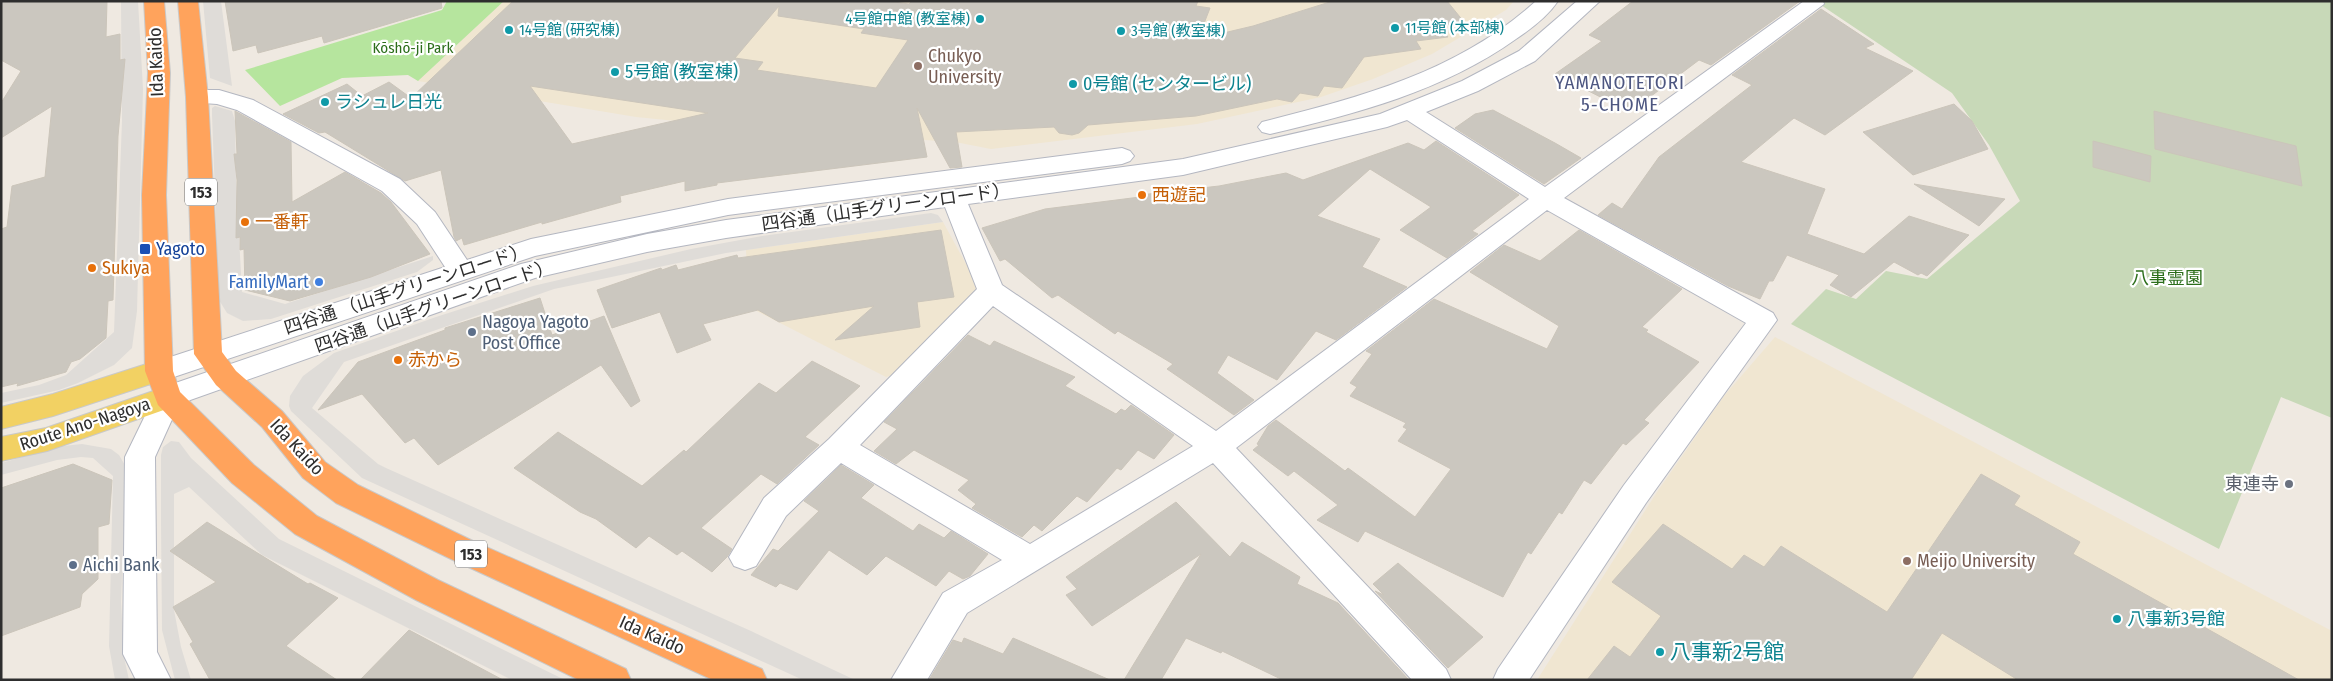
<svg xmlns="http://www.w3.org/2000/svg" width="2333" height="681" font-family="'Fira Sans Condensed','Noto Sans JP',sans-serif">
  <rect width="100%" height="100%" fill="#efe9e1"/>
  <path fill="#f0e6d1" d="M504,1H1514L1506,10L1432,54L1373,79L1321,97L1197,124L991,149L955,142L757,129L636,117L418,81Z
    M943,222L977,284L976,290L896,374L886,377L749,307L746,250Z
    M1775,337L2332,631V680H1537L1657,492L1724,396Z"/>
  <path fill="#b6e59e" d="M447,1H504L418,81L408,75L342,78L280,106L245,70L442,10Z"/>
  <path fill="#c8d9b8" d="M1815,1H2332V418L2281,397L2219,549L1791,324L1826,289L1856,299L1886,271L1927,279L2020,201L1989,145L1952,93Z"/>
  <path fill="#dfdcd8" d="M121,1H138L143,89L137,311L132,348L114,365L78,383L59,390L1,403V393L39,385L66,375L114,332L122,121Z
    M203,1H221L232,86L210,78Z
    M215,106L232,111L235,121L236,181L242,292L285,304L433,256V260L417,272L271,319L243,321L227,313L219,300L212,115V108Z
    M931,213L938,215L943,222L726,253L554,289L344,362L312,408L378,464L386,468L751,631L855,680H803L362,478L291,411L289,406L290,396L303,376L334,353L436,317L533,286L691,249L762,236Z
    M171,441L179,442L191,458L279,539L565,680H512L262,555L189,487L174,494V610L181,647L191,680H175L162,630L161,523V455L163,447Z
    M82,444L111,449L119,455L126,467L121,602L124,657L129,680H115L109,646L113,476L93,458L81,457L57,460L1,475V463L63,446Z"/>
  <path fill="#cbc7bf" stroke="#cbc5ba" fill-rule="evenodd" d="M1,1H107L106,37L120,34V60L125,59L118,136L113,300L108,301L106,338L80,359L71,362L66,372L17,386L18,383L1,387V229L7,227L12,186L45,177L52,106L1,138V103L21,71L1,60Z
    M225,1H441L442,8L324,43L322,36L258,53L256,45L233,51Z
    M513,1H886L909,4L912,1H1198L1196,6L1210,8L1198,39L1253,26L1333,1H1447L1464,22L1440,26L1448,37L1416,41L1421,49L1364,57L1342,88L1324,86L1318,96L1300,93L1292,102L1277,99L1196,116L1088,125L1079,133L1072,135L1059,133L1054,127L956,132L962,167L950,168L917,108L927,157L717,183V185L685,191V181L620,196L621,202L542,224V222L464,245L462,238L456,241L454,237L441,170L405,181L325,132L319,133L283,114L347,84L362,96L389,82L411,98ZM779,6L778,16L864,29L861,33L908,40L876,88L757,70L763,62L735,58ZM530,86L708,113L572,144Z
    M1633,1H1800L1711,65L1699,60L1630,112L1555,74L1602,41L1589,35Z
    M1821,9L1874,44L1865,48L1913,71L1825,135L1794,118L1741,162L1825,189L1807,234L1864,254L1909,216L1969,235L1927,276L1921,273L1918,275L1894,262L1851,297L1830,285L1839,275L1787,255L1773,281H1769L1760,299L1728,286L1598,215L1612,203L1622,209L1659,157L1752,85L1732,75Z
    M1954,104L1972,121L1988,149L1913,175L1863,132Z
    M1493,110L1555,143L1581,158L1544,184L1455,128L1475,114Z
    M235,111L291,142L292,202L345,172L381,193L391,202L430,254L371,277L290,301L245,290L244,249L240,250V237L236,238L237,180L234,154H237Z
    M2154,111L2296,146L2302,186L2155,149Z
    M1436,141L1519,195L1472,231L1478,234L1447,258L1400,230L1431,207L1370,169L1317,216L1380,239L1362,267L1407,287L1336,340L1316,331L1277,380L1228,355L1217,373L1254,400L1234,415L1167,369L1173,364L1118,331L1115,334L1058,295L1052,298L1005,259L1000,261L982,228L1045,209L1140,197V195L1219,186L1286,173L1303,180L1408,143L1424,150Z
    M2093,141L2151,156L2150,182L2093,167Z
    M1914,184L2005,199L1979,226Z
    M941,230L954,297L917,302L920,327L835,340L874,306L779,322L758,310L703,324L711,340L677,353L660,312L612,328L597,290L661,268L662,270L676,265L678,270L737,255L738,258Z
    M1579,230L1682,289L1642,327L1648,330L1646,332L1699,362L1644,420L1649,423L1626,445L1623,443L1591,484L1584,480L1562,514L1559,512L1531,554L1528,552L1503,597L1365,531L1358,542L1317,520L1338,505L1294,471L1288,476L1253,450L1259,445L1257,444L1268,426L1276,420L1345,471L1348,468L1415,517L1451,469L1398,441L1407,429L1403,427L1406,423L1350,396L1357,387L1350,383L1372,354L1366,351L1434,299L1547,349L1559,326L1470,272L1504,245L1540,261Z
    M540,298L552,335L604,316L640,401L631,407L601,365L438,465L414,438L405,443L362,394L318,410L358,362L445,330V328Z
    M968,335L990,346L994,341L1075,377L1065,386L1116,414L1121,409L1125,411L1131,405L1174,435L1154,459L1138,450L1121,470L1117,468L1087,502L1077,496L1042,531L1034,525L1022,537L972,508L976,504L958,490L969,480L914,450L896,464L874,451L897,429L884,422Z
    M812,361L860,386L805,437L819,445L777,484L761,474L701,528L732,549L727,557L712,572L682,551L677,555L649,536L636,548L596,519L580,512L514,468L558,432L642,486L684,450L686,452L759,383L776,393Z
    M73,464L112,480L109,524L98,527V579L82,594L80,607L1,636V488Z
    M841,465L874,485L861,498L913,531L919,524L944,538L951,531L988,554L970,576L963,579L949,571L936,586L886,556L867,575L829,550L797,590L780,583L776,587L751,575L773,549L778,551L819,511L804,501Z
    M1981,474L2020,496L2014,505L2080,542L2073,554L2299,680H2018L1942,633L1911,680H1587L1614,646L1630,657L1661,616L1612,582L1663,524L1732,569L1744,555L1764,567L1781,546L1887,612Z
    M1176,502L1230,557L1242,542L1300,577L1297,584L1338,603L1409,680H1283L1222,651L1221,653L1186,638L1161,680H1124L1201,554L1092,626L1066,595L1077,589L1066,577Z
    M207,522L308,584L310,583L338,598L286,646L337,680H210L190,644L193,642L173,607L216,582L170,551Z
    M1398,563L1483,637L1448,668L1375,591L1384,595L1373,584Z
    M409,630L503,680H360Z
    M964,638L1003,654L1013,638L1110,680H929L953,640L962,643Z"/>
  <g fill="none" stroke-linecap="round" stroke-linejoin="round">
    <defs>
      <path id="minor" d="M1536,1H1558C1548,16 1531,29 1516,39C1443,91 1356,114 1270,134L1262,132L1258,127L1262,122C1361,97 1458,72 1536,1Z
        M1577,1H1600L1535,61L1478,91L1426,112L1545,187L1804,1H1823L1824,4L1564,198L1773,313L1777,320L1646,503L1529,680H1493L1498,669L1624,485L1746,323L1547,210L1236,448L1446,669L1451,680H1412L1213,463L967,613L927,680H891L943,593L1002,560L841,463L786,516L756,566L745,570L734,566L729,557L764,498L829,439L977,289L945,207L726,238L647,252L535,278L179,404L155,457L157,652L171,680H136L123,654L125,457L158,389L521,264L647,234L726,220L1183,159L1380,114L1462,81L1519,51ZM1407,120L1529,199L1216,431L1002,285L968,204L1183,175L1387,127ZM993,306L1193,446L1030,544L860,445Z
        M197,90H219L253,100L400,179L435,212L467,260L531,239L728,199L1122,148L1130,151L1134,156L1130,161L1122,164L728,215L535,256L159,382L149,378L145,371L149,364L445,267L417,224L382,191L237,110L217,104L189,102L186,97L189,92Z"/>
      <path id="major" d="M159,360L169,364L173,371L169,378L53,416L1,429V407L53,394Z
        M168,386L178,389L182,397L178,405L47,451L1,461V437L46,428Z"/>
      <path id="highway" d="M144,1H164L170,73L166,195L173,371L180,392L254,465L317,516L438,580L626,669L631,680H579L416,600L295,534L232,483L158,405L145,371L142,195L148,73Z
        M178,1H198L208,97L222,352L236,371L282,411L325,462L358,485L475,542L762,669L767,680H713L453,560L336,503L303,478L262,427L216,385L194,354L186,97Z"/>
    </defs>
    <use href="#minor" stroke="#b4b7c1" stroke-width="2"/>
    <use href="#major" stroke="#c9c9c9" stroke-width="2"/>
    <use href="#highway" stroke="#c9c9c9" stroke-width="2"/>
    <use href="#minor" fill="#fff" fill-rule="evenodd"/>
    <use href="#major" fill="#f2d163" fill-rule="evenodd"/>
    <use href="#highway" fill="#ffa35c" fill-rule="evenodd"/>
  </g>
  <g fill="#0f9aa8" stroke="#fff" stroke-width="2">
    <circle cx="980" cy="19" r="5"/>
    <circle cx="1395" cy="28" r="5"/>
    <circle cx="509" cy="30" r="5"/>
    <circle cx="1121" cy="31" r="5"/>
    <circle cx="615" cy="72" r="5"/>
    <circle cx="1073" cy="84" r="5"/>
    <circle cx="325" cy="102" r="5"/>
    <circle cx="2117" cy="619" r="5"/>
    <circle cx="1660" cy="652" r="5"/>
  </g>
  <g fill="#8d6e63" stroke="#fff" stroke-width="2">
    <circle cx="918" cy="66" r="5"/>
    <circle cx="1907" cy="561" r="5"/>
  </g>
  <g fill="#e8710a" stroke="#fff" stroke-width="2">
    <circle cx="1142" cy="195" r="5"/>
    <circle cx="245" cy="222" r="5"/>
    <circle cx="92" cy="268" r="5"/>
    <circle cx="398" cy="360" r="5"/>
  </g>
  <rect fill="#1a4fb4" stroke="#fff" stroke-width="2" x="139" y="243" width="12" height="12" rx="2.5"/>
  <circle fill="#3f7fe0" stroke="#fff" stroke-width="2" cx="319" cy="282" r="5"/>
  <g fill="#5c6f8a" stroke="#fff" stroke-width="2">
    <circle cx="472" cy="332" r="5"/>
    <circle cx="73" cy="565" r="5"/>
  </g>
  <circle fill="#6b7280" stroke="#fff" stroke-width="2" cx="2289" cy="484" r="5"/>
  <g text-anchor="middle" dominant-baseline="central" stroke-width="4.5" stroke-linejoin="round" paint-order="stroke">
    <g font-size="15" fill="#0d838f" stroke="#fff" text-anchor="start">
      <text x="970" y="19" text-anchor="end">4号館中館 (教室棟)</text>
      <text x="1405" y="28">11号館 (本部棟)</text>
      <text x="519" y="30">14号館 (研究棟)</text>
      <text x="1131" y="31">3号館 (教室棟)</text>
    </g>
    <g font-size="15" fill="#2c6e1b" stroke="#fff">
      <text x="413" y="48">Kōshō-ji Park</text>
    </g>
    <g fill="#fff" stroke="#6d6d6d" stroke-width="1">
      <rect x="185" y="178.5" width="32" height="27" rx="4"/>
      <rect x="455" y="540.5" width="32" height="27" rx="4"/>
    </g>
    <g font-size="16" font-weight="bold" fill="#2e2e2e">
      <text x="201" y="192">153</text>
      <text x="471" y="554">153</text>
    </g>
    <g font-size="18" fill="#785e54" stroke="#fff" text-anchor="start">
      <text x="928" y="56">Chukyo<tspan x="928" dy="21">University</tspan></text>
      <text x="1917" y="561">Meijo University</text>
    </g>
    <g font-size="18" fill="#2e2e2e" stroke="#fff">
      <text transform="translate(156 62) rotate(-92)">Ida Kaido</text>
      <text transform="translate(886 207) rotate(-8)">四谷通（山手グリーンロード）</text>
      <text transform="translate(406 289) rotate(-18)">四谷通 （山手グリーンロード）</text>
      <text transform="translate(434 306) rotate(-19)">四谷通（山手グリーンロード）</text>
      <text transform="translate(85 424) rotate(-18)">Route Ano-Nagoya</text>
      <text transform="translate(297 447) rotate(47)">Ida Kaido</text>
      <text transform="translate(652 635) rotate(24)">Ida Kaido</text>
    </g>
    <g font-size="18" fill="#0d838f" stroke="#fff" text-anchor="start">
      <text x="625" y="72">5号館 (教室棟)</text>
      <text x="1083" y="84">0号館 (センタービル)</text>
      <text x="335" y="102">ラシュレ日光</text>
      <text x="2127" y="619">八事新3号館</text>
    </g>
    <g font-size="18" fill="#c56008" stroke="#fff" text-anchor="start">
      <text x="1152" y="195">西遊記</text>
      <text x="255" y="222">一番軒</text>
      <text x="102" y="268">Sukiya</text>
      <text x="408" y="360">赤から</text>
    </g>
    <g font-size="18" fill="#164399" stroke="#fff" text-anchor="start">
      <text x="156" y="249">Yagoto</text>
    </g>
    <g font-size="18" fill="#2c6e1b" stroke="#fff">
      <text x="2167" y="278">八事霊園</text>
    </g>
    <g font-size="18" fill="#366cbe" stroke="#fff" text-anchor="end">
      <text x="309" y="282">FamilyMart</text>
    </g>
    <g font-size="18" fill="#4e5e75" stroke="#fff" text-anchor="start">
      <text x="482" y="322">Nagoya Yagoto<tspan x="482" dy="21">Post Office</tspan></text>
      <text x="83" y="565">Aichi Bank</text>
    </g>
    <g font-size="18" fill="#5b616d" stroke="#fff" text-anchor="end">
      <text x="2279" y="484">東連寺</text>
    </g>
    <g font-size="19" letter-spacing="1" fill="#4d5680" stroke="#fff">
      <text x="1620" y="82">YAMANOTETORI<tspan x="1620" dy="22">5-CHOME</tspan></text>
    </g>
    <g font-size="21" fill="#0d838f" stroke="#fff" text-anchor="start">
      <text x="1670" y="652">八事新2号館</text>
    </g>
  </g>
  <rect width="2333" height="681" fill="none" stroke="#2e2e2e" stroke-width="5"/>
</svg>
